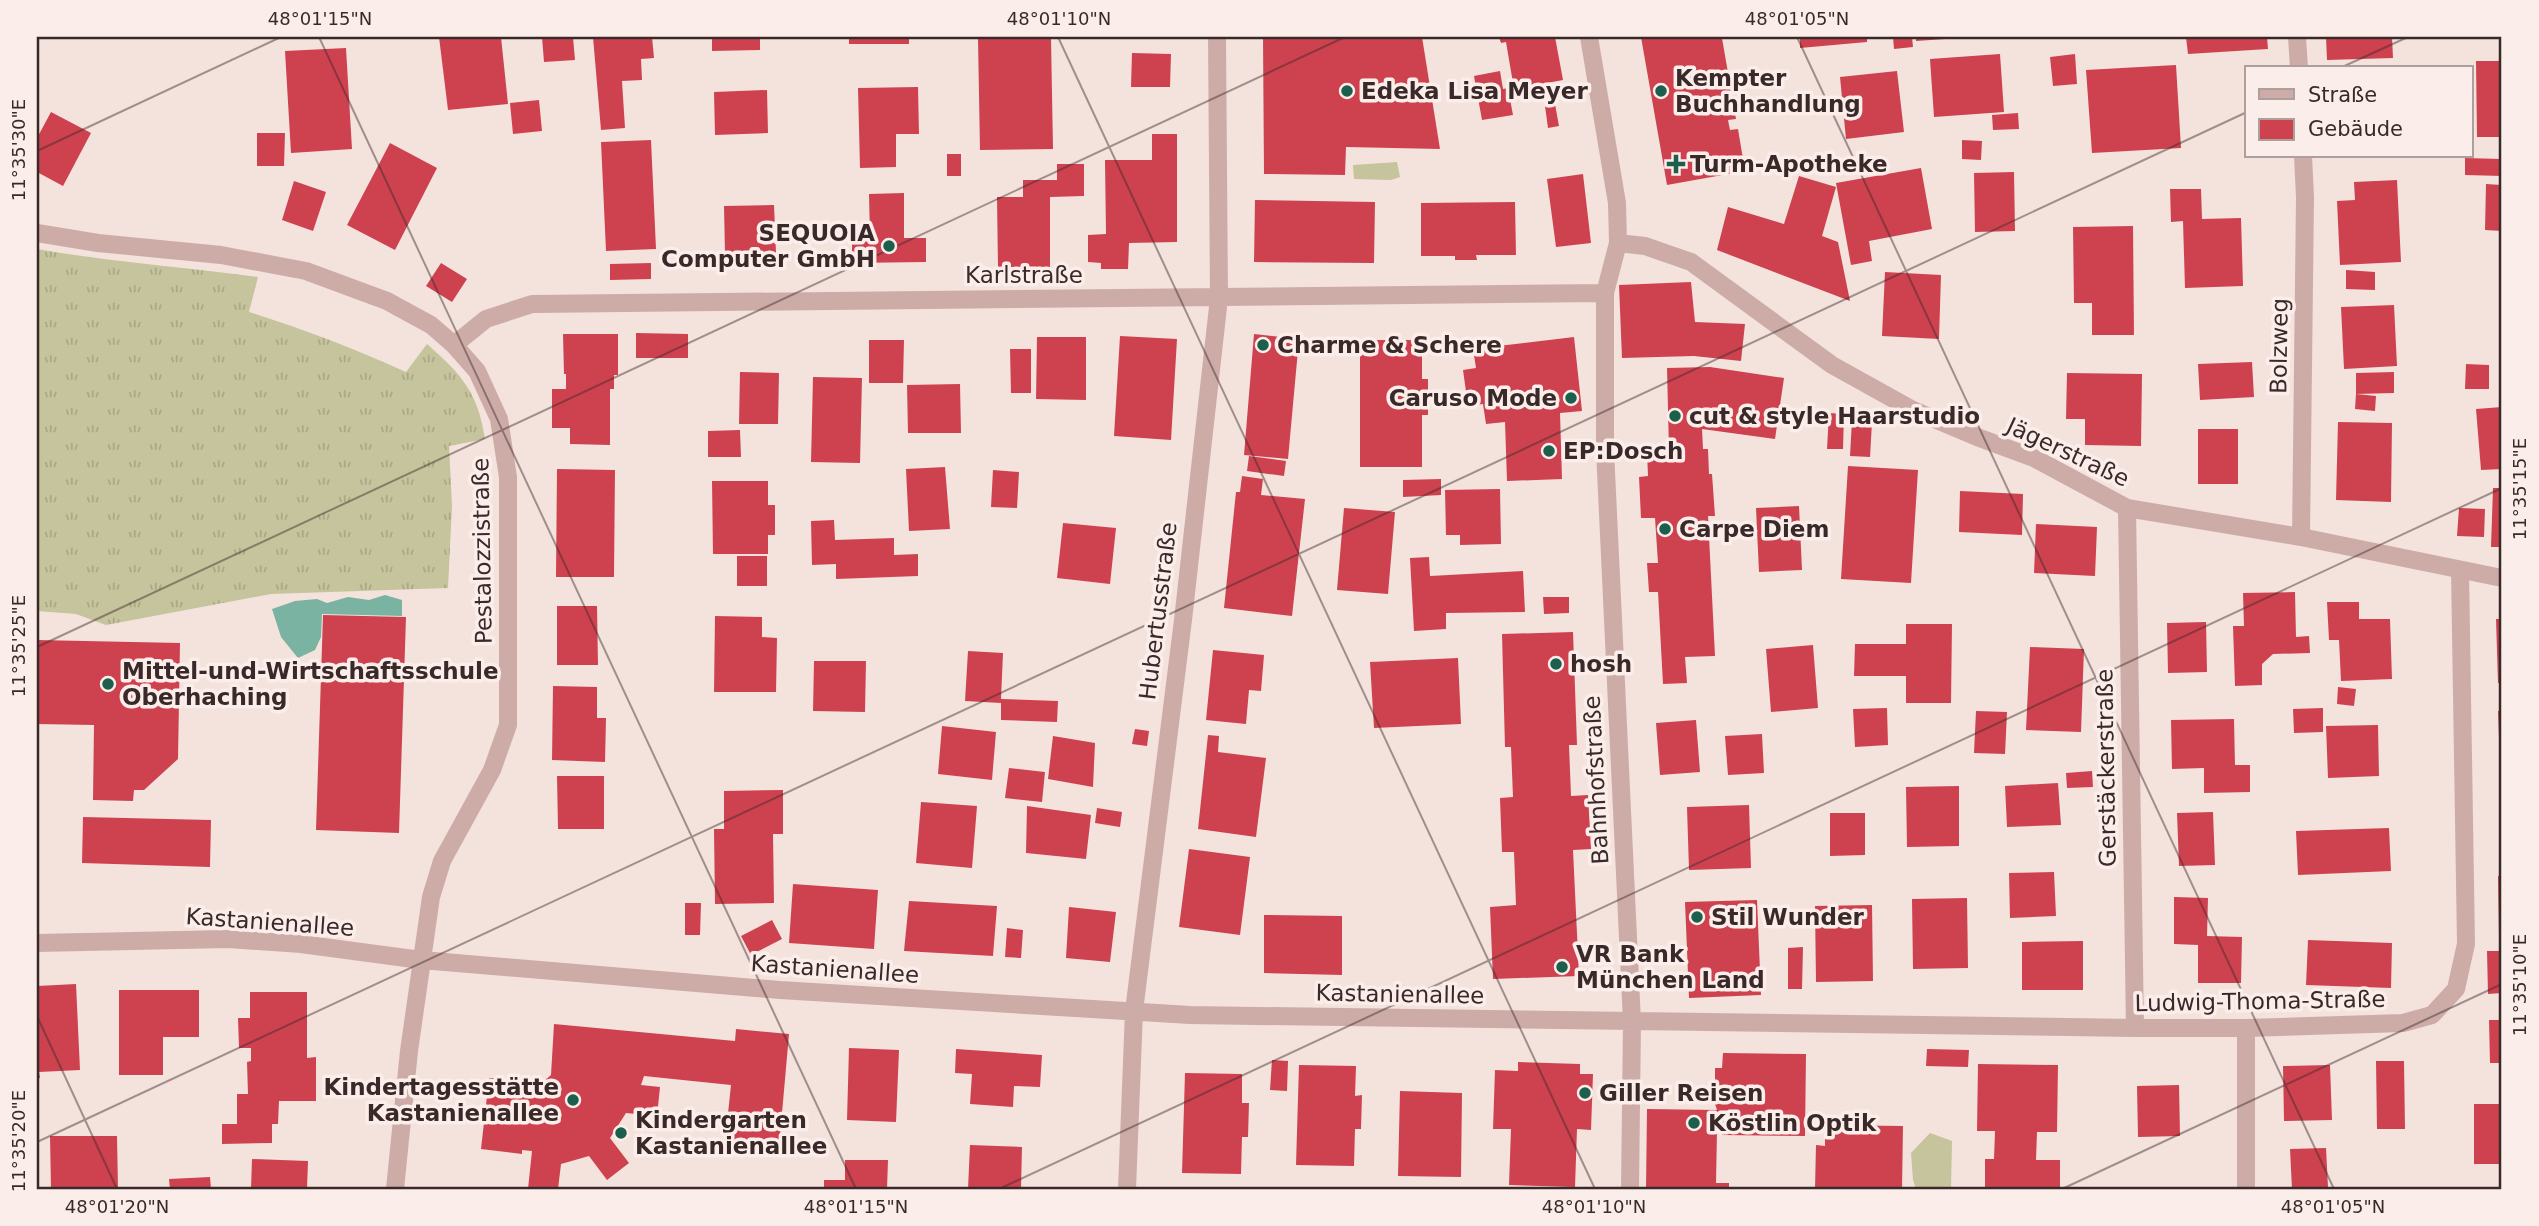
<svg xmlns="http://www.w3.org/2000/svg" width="2539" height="1226" font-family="'DejaVu Sans',sans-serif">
  <defs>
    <pattern id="grass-tufts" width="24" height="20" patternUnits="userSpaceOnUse" patternTransform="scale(1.75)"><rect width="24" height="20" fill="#c5c49c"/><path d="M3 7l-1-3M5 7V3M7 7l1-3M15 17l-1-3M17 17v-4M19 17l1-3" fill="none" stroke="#aaa886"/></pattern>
  </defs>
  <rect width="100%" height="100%" fill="#f4e2dd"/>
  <path fill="url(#grass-tufts)" d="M37,249C110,262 184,267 258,277L249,312C303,329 355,349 406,372L427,344C461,374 478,392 485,439L449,446L452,506L448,588L271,594L106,625L76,614L37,611Z"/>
  <path fill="#c5c49c" d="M1397,162L1400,177L1391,180L1354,179L1353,165Z
    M1930,1133L1952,1141L1951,1189H1916L1913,1180L1911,1153Z"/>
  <path fill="#7ab3a2" d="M385,595L402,600V616L322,614L321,637L315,650L298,658L281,637L272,609L295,601L317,599L327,603L348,597L369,600Z"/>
  <path fill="#ce4250" d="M439,37H501L508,104L448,110Z
    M542,37H573L575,60L544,62Z
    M593,37H652L654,58L641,59L642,80L622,81L625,128L601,130Z
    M712,37H760V50L712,51Z
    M849,37H909V44H849Z
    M1263,37H1422L1440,149L1346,147L1345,175L1264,174Z
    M1499,37H1555L1563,80L1514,89L1506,42L1501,43Z
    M1641,37L1722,38L1736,119L1728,120L1730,130L1738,129L1745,171L1667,185Z
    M1800,37H1867V42L1800,48Z
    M1893,37H1912L1913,47L1894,49Z
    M1916,37H1945V39L1916,41Z
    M2186,37H2267L2268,49L2188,54Z
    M2326,37H2392L2393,58L2327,60Z
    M1051,38L1053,149L980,150L978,39Z
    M346,48L352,149L291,153L285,51Z
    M1132,53L1171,54L1170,87H1131Z
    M2000,54L2004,112L1934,117L1930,59Z
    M2075,54L2077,84L2053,86L2050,57Z
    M2476,61H2502V137H2477Z
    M2176,65L2181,148L2092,153L2086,70Z
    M1500,71L1503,89L1508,88L1513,115L1482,120L1474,76Z
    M1897,71L1904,132L1846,139L1840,77Z
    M918,87L919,134H896V167L860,168L858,88Z
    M767,90L768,133L715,135L714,92Z
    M539,100L542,131L513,134L510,103Z
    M1555,104L1559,126L1548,128L1545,106Z
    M51,112L91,133L63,186L37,172V138Z
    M2018,113L2019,129L1993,130L1992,115Z
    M257,133H285L284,166H257Z
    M1152,134H1177V242L1129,243L1128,269H1101V263L1088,262V235L1106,234L1105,160H1152Z
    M651,140L656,249L606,251L601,142Z
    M1962,140L1982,141L1981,160L1962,159Z
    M390,143L437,168L395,250L347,225Z
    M947,154H961V176H947Z
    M2465,158L2502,159V176L2465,175Z
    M1057,164H1084V196L1050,197V267H998L997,197H1023V180H1057Z
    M1921,168L1932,229L1869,241L1872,261L1851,265L1836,183Z
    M2014,172L2015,231L1975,232L1974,173Z
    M1583,174L1591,243L1556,247L1547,179Z
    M1799,176L1836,187L1822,236L1838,242L1850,301L1717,250L1728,207L1784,224Z
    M2397,180L2401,262L2340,265L2337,201L2355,200L2354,182Z
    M294,181L326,192L313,231L282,220Z
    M2486,184L2502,185V231L2485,230Z
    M2170,189H2201L2202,219L2241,218L2243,286L2185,288L2183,221L2171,222Z
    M904,193V238H926V262L852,263V238L870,237L869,194Z
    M1255,200L1375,202L1374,263L1254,262Z
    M1515,202L1516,255H1476L1477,260H1455V256H1421V203Z
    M774,205L776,253L725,254L724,206Z
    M2133,226L2134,335H2092V303H2074L2073,227Z
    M441,263L467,279L452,302L426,286Z
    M651,263V279L610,280V264Z
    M2346,270L2375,272V290L2346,289Z
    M1885,272L1941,275L1939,339L1882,336Z
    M1691,282L1695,322L1745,324L1741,361L1694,356L1622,358L1619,285Z
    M2394,305L2397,366L2344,369L2341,307Z
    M2500,309H2502V341H2499Z
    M636,333L688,334V358H636Z
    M563,334H618V375H614V389H610V445L570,444V428H552V389H566V374H564Z
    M1254,334L1299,339L1288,459L1244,455Z
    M1120,336L1177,339L1171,440L1114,436Z
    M1037,337H1086V400L1036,399Z
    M1574,337L1582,411L1560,413L1562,479L1507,481L1505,422L1486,424L1483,404L1468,406L1463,370L1476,368L1473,349Z
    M869,340H904L903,383H869Z
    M1360,340H1422V379H1428V415H1422V467H1360Z
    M1010,349H1031V393H1011Z
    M2252,362L2254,397L2200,400L2198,364Z
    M2466,364L2489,365V389H2465Z
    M1710,367L1784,378L1775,439L1702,429L1703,449H1708L1709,474H1712L1715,516H1708L1715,656L1685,657L1687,683L1663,684L1658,592H1649L1647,563H1658L1655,518H1641L1639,477L1648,476L1647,452L1669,451L1667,368Z
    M740,372L779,373L778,424H739Z
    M2394,372V393L2356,394V373Z
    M2067,373L2142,374L2141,446L2085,445V419H2066Z
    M813,377L862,378L860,463L811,462Z
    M960,384L961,433H908L907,385Z
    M2356,394L2376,396L2375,411L2355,409Z
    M2502,407V469L2481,470L2476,409Z
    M1829,413L1844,414L1843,449H1827Z
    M1852,420L1872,422L1870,457L1850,456Z
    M2338,422L2392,423L2391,502L2336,500Z
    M2198,429H2238V484H2198Z
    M740,430L741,457H708V431Z
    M1249,456L1286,461L1284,476L1247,471Z
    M1848,466L1918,470L1911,583L1841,579Z
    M945,467L950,529L909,531L906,469Z
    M557,469L615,470L614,577H556Z
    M993,470L1019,472L1017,508L991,507Z
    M1242,476L1263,479L1261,495L1305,499L1292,616L1224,608L1236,492H1240Z
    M1441,479V495L1403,497V480Z
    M712,481H768V505H775V535H768V554H713Z
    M2493,488H2502V547H2491Z
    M1500,489L1501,544L1460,545V535H1446L1445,490Z
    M1960,491L2023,494L2022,535L1959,532Z
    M1799,506L1802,570L1759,572L1756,508Z
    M1344,508L1395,512L1388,594L1337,590Z
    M2459,508L2485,509L2484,537L2457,536Z
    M834,520L835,540L894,538V555L918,554V576L836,579V564L812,565L811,521Z
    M1063,523L1116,528L1110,584L1057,578Z
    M2036,524L2097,527L2095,576L2034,573Z
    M737,556H767V586H737Z
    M1429,557L1430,576L1523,571L1525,612L1446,613V629L1414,631L1410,558Z
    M2295,592L2296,637L2309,636L2310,653L2273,654L2262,664V685L2235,686L2233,626H2244L2243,593Z
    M1543,597H1569V613L1544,614Z
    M2327,602H2359V619H2390L2392,679L2341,681L2339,640H2329Z
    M557,606H597L598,665H557Z
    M323,615L406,617L399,833L316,830Z
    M715,616L762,617V637L777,638L776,692H714Z
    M2496,619H2502V683H2498Z
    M2206,622L2207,672L2168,673L2167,623Z
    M1906,624H1952L1951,703H1906V676H1854L1855,644H1906Z
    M1573,632L1577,745H1569L1571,796L1588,795L1591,849L1573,850L1579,976L1493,979L1490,907L1516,905L1514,852H1502L1500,798L1513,797L1511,747H1505L1502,634Z
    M37,640L180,643L178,759L144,790H134L133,801L93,800L94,725L37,724Z
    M1813,645L1818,708L1771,712L1766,649Z
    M2030,647L2084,649L2081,732L2026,730Z
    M1213,650L1264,655L1261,691L1249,690L1246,724L1206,720Z
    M968,651L1003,653L1001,699L1058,701L1057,722L1001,720V703L965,701Z
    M1458,658L1461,724L1374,728L1370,662Z
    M814,661H866L865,712L813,711Z
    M553,686L597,687V718H606L605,762L552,760Z
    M2338,687L2356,689L2354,706L2337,704Z
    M1887,708L1888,745L1855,747L1853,709Z
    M2323,708V732L2294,733L2293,709Z
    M1976,711L2007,712L2005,754L1974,753Z
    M2498,711H2502V764H2500Z
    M2234,719L2235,765H2250V792L2204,793V768L2172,769L2171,720Z
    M1696,720L1700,772L1660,775L1656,723Z
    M2378,725L2379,776L2328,778L2326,726Z
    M942,726L996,732L992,780L938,774Z
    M1135,729L1149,731L1147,746L1132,744Z
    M1762,734L1764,773L1728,775L1725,736Z
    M1208,735L1219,736L1218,752L1266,758L1256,837L1198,829Z
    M1053,736L1095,743L1093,787L1048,779Z
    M1009,768L1045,772L1042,802L1005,798Z
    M2092,771L2093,787L2067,788L2066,773Z
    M557,776H604V829H558Z
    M2058,783L2061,825L2007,827L2005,786Z
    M1959,786V846L1907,847L1906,787Z
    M783,790V834H773L774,903L715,904L714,829H724V791Z
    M921,802L977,806L972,868L916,863Z
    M1749,805L1751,868L1689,870L1687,807Z
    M1027,806L1091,815L1086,859L1026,853Z
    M1097,808L1122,812L1120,827L1095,823Z
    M2213,812L2215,865L2179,866L2177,813Z
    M1830,813H1865V855L1830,856Z
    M83,817L211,820L210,867L82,863Z
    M2389,828L2391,871L2298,875L2296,831Z
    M1189,849L1250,857L1240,935L1179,927Z
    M2054,872L2056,916L2010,918L2009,873Z
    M2498,876H2502V935H2499Z
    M793,884L878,890L874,949L789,943Z
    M2174,897L2208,898L2207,936L2242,937L2241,983H2198V945L2174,944Z
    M1967,898L1968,968L1913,969L1912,899Z
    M1757,900L1761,995L1689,998L1685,902Z
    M909,901L997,906L993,956L904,951Z
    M685,903H701L700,935H685Z
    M1872,905L1873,981L1816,982L1815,906Z
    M1069,907L1116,912L1110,962L1066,958Z
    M1264,915L1342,916V975L1264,973Z
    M772,920L782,939L751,955L741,936Z
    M1007,928L1023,930L1021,958L1005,957Z
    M2308,940L2392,943L2391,988L2306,985Z
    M2083,941V990H2022V942Z
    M1803,947L1802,989H1788V948Z
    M2487,951H2502V993L2488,994Z
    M76,984L80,1070L39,1072L40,1078H37V986Z
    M119,990H199V1037H163V1075H119Z
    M250,992H307V1058L316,1057V1101H279L278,1124H272V1143L222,1144V1124H237V1094H248L247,1062L251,1061V1048H239L238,1018H250Z
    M2489,1020H2502V1063H2490Z
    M554,1024L735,1041L736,1029L789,1034L779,1147L725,1142L731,1085L644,1076L641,1085L660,1087L657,1116L626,1113L610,1138L629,1163L607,1180L589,1156L561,1164L558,1189H528L532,1151L522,1150V1154L481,1149L489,1078L542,1083L551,1075Z
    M849,1048L899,1050L896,1122L847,1120Z
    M956,1049L1042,1055L1040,1087L1014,1086L1013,1107L970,1104L972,1074L955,1073Z
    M1927,1049L1969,1050L1968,1067L1926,1066Z
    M1723,1053L1806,1054L1805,1136L1722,1135V1130L1717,1131L1716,1183H1729V1189H1646L1647,1109L1717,1110L1715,1104V1068H1722Z
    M1272,1060L1288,1061L1287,1091L1270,1090Z
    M2376,1061H2404L2405,1129H2377Z
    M1518,1062L1580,1064V1074H1593L1591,1130L1577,1129L1575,1187L1509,1185L1511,1129H1493L1495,1070L1518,1071Z
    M1978,1064L2058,1065L2057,1132H2037L2036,1160H2060V1189H1985V1159H1994L1995,1131H1977Z
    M1299,1065L1356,1066L1355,1096L1362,1095L1361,1129H1355L1354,1166L1296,1165Z
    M2330,1065L2332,1120L2284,1121L2283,1066Z
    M1185,1073L1242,1074V1103H1249L1248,1137H1242L1241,1174L1182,1173Z
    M2179,1085L2180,1136L2138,1137L2137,1086Z
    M1400,1091L1462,1093L1461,1177L1398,1176Z
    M2474,1104H2502V1164H2474Z
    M1825,1125L1903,1126L1902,1189H1815L1816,1145L1825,1146Z
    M50,1136H117L118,1189H51Z
    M970,1145L1022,1147L1021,1189H968Z
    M2326,1148L2328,1187L2292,1189L2290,1149Z
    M252,1159L308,1161L307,1189H251Z
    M845,1160H888L887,1189H824V1180H845Z
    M210,1177L211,1189H170L169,1179Z"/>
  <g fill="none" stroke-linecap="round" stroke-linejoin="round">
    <path stroke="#cdaca8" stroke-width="18" d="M1589,37L1617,203L1618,243L1605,293V450L1632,1022L1630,1189
      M2297,37L2299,68
      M37,233L98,243L221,255L306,271L387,301L431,325L454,345L477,371L499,419L508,477V725L492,770L442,861L431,897L409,1051L395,1189
      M1618,243L1645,246L1691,262L1832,365L1913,410L1977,437L2034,458L2127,508L2301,537L2502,578
      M454,345L486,319L532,304L1605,293
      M2127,508L2135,1028
      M2301,537L2305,197L2303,156
      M37,943L228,939L301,944L421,960L780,990L1190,1015L2135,1028H2246L2403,1023L2432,1015L2456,989L2466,944L2460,570
      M2246,1028V1189
      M1127,1189L1134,1011L1183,620L1219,298L1217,37"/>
  </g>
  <path fill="none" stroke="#3a2929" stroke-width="2" stroke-opacity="0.45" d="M319,37L856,1189M1058,37L1595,1189M1797,37L2334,1189M2340,68L2408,37M37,151L281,37M37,647L1345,37M37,1016L117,1189M37,1142L2247,112M999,1189L2502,488M2062,1189L2502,984"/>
  <g fill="#1b5f4c" stroke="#fbeeea" stroke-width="2.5">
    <circle cx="1347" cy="91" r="7"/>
    <circle cx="1661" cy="91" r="7"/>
    <path d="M1672.5 153.5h7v7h7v7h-7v7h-7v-7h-7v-7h7z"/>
    <circle cx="889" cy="246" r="7"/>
    <circle cx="1263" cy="345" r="7"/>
    <circle cx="1571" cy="398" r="7"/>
    <circle cx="1675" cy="416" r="7"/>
    <circle cx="1549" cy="451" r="7"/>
    <circle cx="1665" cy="529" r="7"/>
    <circle cx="1556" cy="664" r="7"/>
    <circle cx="108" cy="684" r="7"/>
    <circle cx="1697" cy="917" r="7"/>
    <circle cx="1562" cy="967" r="7"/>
    <circle cx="1585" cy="1093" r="7"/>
    <circle cx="573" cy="1100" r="7"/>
    <circle cx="1694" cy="1123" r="7"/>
    <circle cx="621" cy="1133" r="7"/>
  </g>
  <g text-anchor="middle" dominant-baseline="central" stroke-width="7" stroke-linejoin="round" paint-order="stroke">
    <g font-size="23" font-weight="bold" fill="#3a2929" stroke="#fbeeea" text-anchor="start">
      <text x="1675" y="78">Kempter<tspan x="1675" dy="26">Buchhandlung</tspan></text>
      <text x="1361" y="91">Edeka Lisa Meyer</text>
      <text x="1690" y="164">Turm-Apotheke</text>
      <text x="875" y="233" text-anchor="end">SEQUOIA<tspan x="875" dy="26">Computer GmbH</tspan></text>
      <text x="1277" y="345">Charme &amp; Schere</text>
      <text x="1557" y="398" text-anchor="end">Caruso Mode</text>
      <text x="1689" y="416">cut &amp; style Haarstudio</text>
      <text x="1563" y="451">EP:Dosch</text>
      <text x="1679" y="529">Carpe Diem</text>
      <text x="1570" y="664">hosh</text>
      <text x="122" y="671">Mittel-und-Wirtschaftsschule<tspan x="122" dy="26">Oberhaching</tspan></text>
      <text x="1711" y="917">Stil Wunder</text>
      <text x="1576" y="954">VR Bank<tspan x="1576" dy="26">München Land</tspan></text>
      <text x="559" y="1087" text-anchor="end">Kindertagesstätte<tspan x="559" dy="26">Kastanienallee</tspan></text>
      <text x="1599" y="1093">Giller Reisen</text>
      <text x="635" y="1120">Kindergarten<tspan x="635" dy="26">Kastanienallee</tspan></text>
      <text x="1708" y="1123">Köstlin Optik</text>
    </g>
    <g font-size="23" fill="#3a2929" stroke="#fbeeea">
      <text x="1024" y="275">Karlstraße</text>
      <text transform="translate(2279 346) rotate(-89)">Bolzweg</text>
      <text transform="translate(2068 452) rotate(25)">Jägerstraße</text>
      <text transform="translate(482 551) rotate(-91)">Pestalozzistraße</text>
      <text transform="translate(1158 611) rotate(-83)">Hubertusstraße</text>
      <text transform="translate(2106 768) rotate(-91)">Gerstäckerstraße</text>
      <text transform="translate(1596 780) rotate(-93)">Bahnhofstraße</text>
      <text transform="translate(270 922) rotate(4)">Kastanienallee</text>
      <text transform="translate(835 969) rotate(4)">Kastanienallee</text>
      <text transform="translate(1400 994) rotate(1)">Kastanienallee</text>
      <text transform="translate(2260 1001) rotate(-1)">Ludwig-Thoma-Straße</text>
    </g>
  </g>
  <rect width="2539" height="1226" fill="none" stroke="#fbeeea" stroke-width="77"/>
  <rect x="2245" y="66" width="228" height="91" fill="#fbeeea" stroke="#ae9f9d" stroke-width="2"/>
  <rect x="2259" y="89" width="35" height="10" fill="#cdaca8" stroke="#ae9f9d" stroke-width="2"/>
  <text x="2308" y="102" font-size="21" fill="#3a2929">Straße</text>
  <rect x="2259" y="119" width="35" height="21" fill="#ce4250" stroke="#ae9f9d" stroke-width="2"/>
  <text x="2308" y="136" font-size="21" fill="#3a2929">Gebäude</text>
  <rect x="38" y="38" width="2462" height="1150" fill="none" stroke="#3a2929" stroke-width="2.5"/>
  <g font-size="18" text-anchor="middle" fill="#3a2929">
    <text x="320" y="25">48°01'15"N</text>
    <text x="1059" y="25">48°01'10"N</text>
    <text x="1797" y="25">48°01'05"N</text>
    <text transform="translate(19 150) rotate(-90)" y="6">11°35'30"E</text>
    <text transform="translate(2520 489) rotate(-90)" y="6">11°35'15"E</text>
    <text transform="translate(19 646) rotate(-90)" y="6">11°35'25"E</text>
    <text transform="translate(2520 985) rotate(-90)" y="6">11°35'10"E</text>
    <text transform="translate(19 1141) rotate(-90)" y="6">11°35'20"E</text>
    <text x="117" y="1213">48°01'20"N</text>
    <text x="856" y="1213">48°01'15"N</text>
    <text x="1594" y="1213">48°01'10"N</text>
    <text x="2333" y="1213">48°01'05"N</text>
  </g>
</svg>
